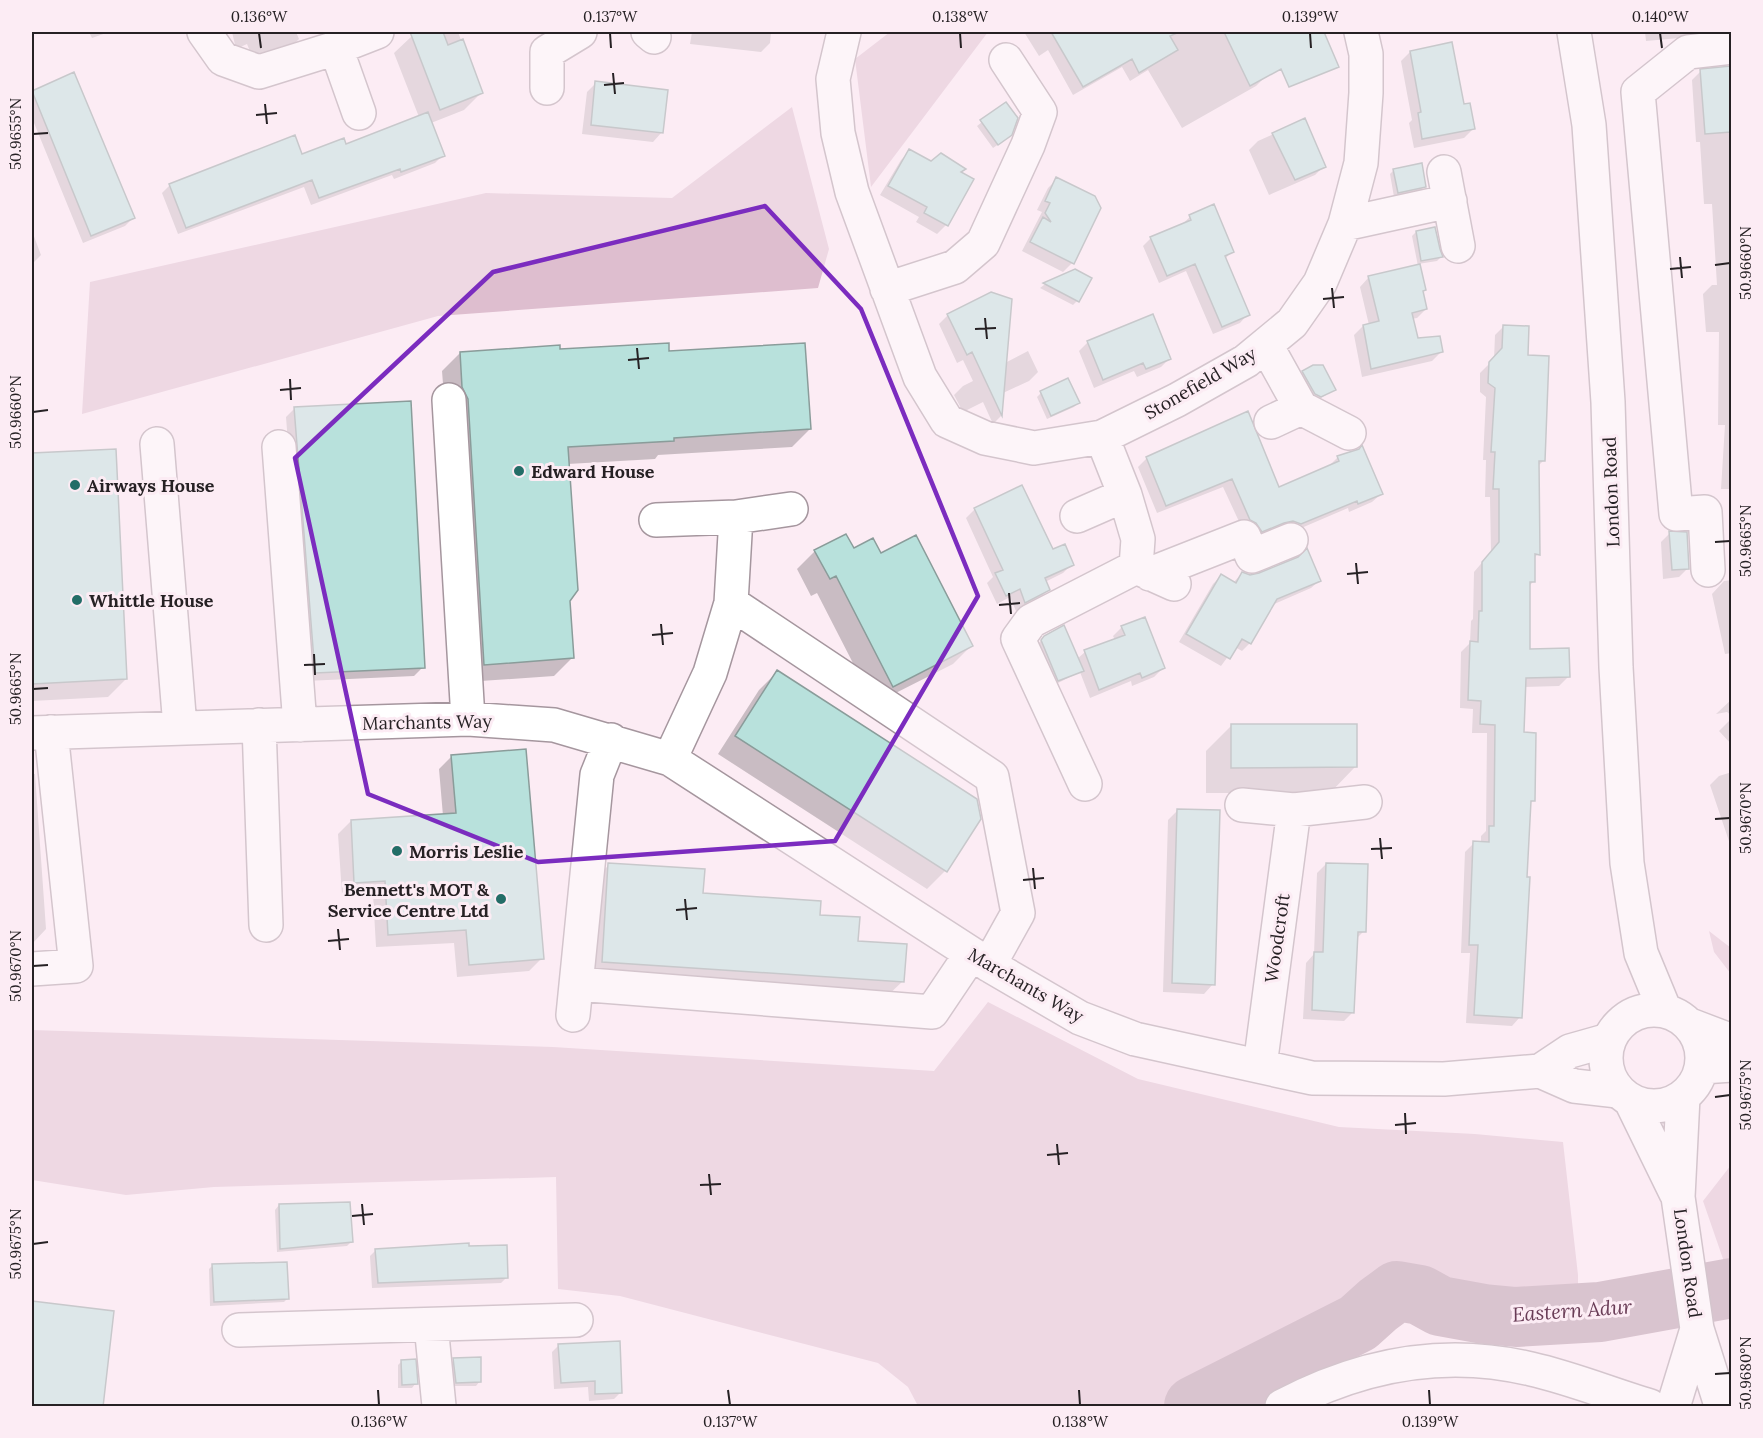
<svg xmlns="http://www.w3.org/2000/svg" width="1763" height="1438" font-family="Lora,serif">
  <rect width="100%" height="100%" fill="#fcecf4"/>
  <path fill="#debecf" d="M890,32H988L871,187L855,59Z
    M792,107L829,249L818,288L438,316L82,414L90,282L486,193L672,198Z
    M1709,931L1731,948V974L1714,952Z
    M988,1002L1138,1079L1339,1127L1475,1134L1563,1142L1578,1275V1313L1401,1284L1324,1344L1257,1376L1200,1406H918L908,1387L878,1363L620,1296L558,1289L556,1177L214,1187L126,1195L32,1180V1030L553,1047L934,1071Z
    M1731,1165V1282L1703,1201Z"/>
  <path fill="#0003" d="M89,32H109L92,38Z
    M232,32H296L299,39L282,56L255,64L247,44L236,49Z
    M422,32H458L481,93L464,110L431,123L443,155L435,163L394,179L392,175L311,205L304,187L178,234L162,193L170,185L345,146L419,117L394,53L412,36Z
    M692,32H771L770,43L761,52L690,44Z
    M1024,32H1082L1085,36L1092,32H1243L1265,77L1256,86L1182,128L1148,70L1130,81L1122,67L1073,95L1048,50L1039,56Z
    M1645,32H1707L1702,36L1646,41Z
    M1410,52L1463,106L1473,129L1464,138L1414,148L1409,123L1412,120L1401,61Z
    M1732,67V489H1721L1725,425H1718L1719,332H1706L1703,294L1712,285H1717L1712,204H1704L1700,142H1696L1692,80L1701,71Z
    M73,74L133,218L125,226L83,243L32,118V92Z
    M596,83L662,132L653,142L582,134L587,92Z
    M1005,104L1006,139L993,148L977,126Z
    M1289,127L1324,166L1315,175L1269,195L1249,150L1258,141Z
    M910,151L931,162L960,173L946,225L937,234L916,222L919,217L880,195L901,160Z
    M1394,170L1424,187L1420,191L1394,197L1390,174Z
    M1057,179L1099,208L1072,263L1063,272L1022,251L1042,212L1037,210L1048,188Z
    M1213,206L1232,251L1225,259L1248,314L1240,323L1213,334L1186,271L1159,283L1143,246L1151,238L1180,226L1190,217Z
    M32,231L41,255L32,264Z
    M1416,232L1441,257L1437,261L1418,264L1424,289L1422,292L1426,309L1417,318L1411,319L1417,340L1441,352L1432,361L1362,377L1354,335L1363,326L1369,325L1360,287L1369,277L1418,266L1412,236Z
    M1075,271L1077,301L1073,305L1040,288L1044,285Z
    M948,315L1005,363L1028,351L1038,372L1029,381L1003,393L1001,416L993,424L983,402L963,412L954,395L963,386L973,381L963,360L957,363L939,324Z
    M1504,326L1526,356L1543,461L1537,467L1538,554L1534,558V581L1529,586L1528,650L1568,677L1559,686L1524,687L1522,734L1533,800L1529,804L1520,1017L1512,1026L1466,1023L1470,953H1461L1465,852L1474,843H1481V836L1486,831L1487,733H1472L1473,709L1460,708L1461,652L1470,643L1471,621L1473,619L1474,572L1491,552L1490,497H1485L1486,460H1483L1486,397L1480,392V373L1494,359L1495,335Z
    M1088,342L1170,358L1161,367L1137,377L1134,371L1094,388L1079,351Z
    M460,353H668L810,429L792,447L658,455L655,459L568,464V600L572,658L554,676L466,682L442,371Z
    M1303,372L1334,390L1316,401L1299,376Z
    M1041,393L1078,403L1074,407L1047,419L1037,397Z
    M295,408L423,667L414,676L306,681L286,417Z
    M115,450L126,679L108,697L32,701V454Z
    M1338,457L1381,494L1372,502L1349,512L1348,508L1292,532L1253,539L1242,528L1223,487L1157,513L1138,467L1147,458L1278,489L1330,465Z
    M975,509L1052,551L1072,564L1063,573L1045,582L1048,590L1039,599L1016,611L1010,597L997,604L987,583L993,577L966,518Z
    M1670,533L1688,568L1679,577L1663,579L1661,542Z
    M853,550L880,555L971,646L953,664L874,704L817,593L811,596L797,569L815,551Z
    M1242,573L1250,576L1319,581L1311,588L1272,605L1250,643L1242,651L1235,647L1221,666L1179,642L1213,584L1221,576L1233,583Z
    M1732,580V653L1725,654L1712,594L1724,581Z
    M1122,627L1163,668L1154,677L1132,686L1131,681L1090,698L1080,672L1054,685L1037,645L1044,637L1077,659L1085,652L1115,640L1113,636Z
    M777,672L945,871L927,889L718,754L759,690Z
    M1732,699V716L1727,712L1716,714Z
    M1732,718V745L1719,731Z
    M1231,726L1355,767L1330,793H1206V751Z
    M452,756L542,958L529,971L457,977L454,943L376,947L373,894L342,895L338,834L351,821L443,816L439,769Z
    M1732,772V850L1710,785L1719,776Z
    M32,774H35L46,929L32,944Z
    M1177,811L1213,984L1204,994L1163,992L1168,820Z
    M1326,864L1364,931L1356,939L1353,1012L1344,1021L1303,1019L1306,963L1314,954L1317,873Z
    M609,865L702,895L818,916L903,981L884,999L584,980L590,883Z
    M279,1205L351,1242L347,1246L277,1252L275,1210Z
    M468,1248L507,1277L501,1283L372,1288L370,1256L376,1250Z
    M213,1265L288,1298L284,1302L210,1306L209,1269Z
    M32,1302L112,1312L101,1406H32Z
    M559,1345L621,1392L614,1399L589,1401L588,1387L554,1389L552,1352Z
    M454,1360L480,1381L476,1386H452L450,1364Z
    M402,1361L416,1383L412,1388H398V1365Z"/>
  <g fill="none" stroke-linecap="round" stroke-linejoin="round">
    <path stroke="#b092a2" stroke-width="60" d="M1194,1406L1358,1323L1378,1305L1397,1291L1420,1295L1440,1306L1484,1314L1516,1317L1600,1312L1732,1288"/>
  </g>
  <path fill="#b8e1dc" stroke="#8a9c9a" stroke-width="1.5" d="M410,32H443L448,45L463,39L483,93L440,110Z
    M1051,32H1179L1170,36L1178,50L1139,73L1132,59L1083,87Z
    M1224,32H1324L1339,67L1289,87L1281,69L1250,86Z
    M1452,42L1464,104L1470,103L1475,129L1422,139L1418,113L1421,112L1410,51Z
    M1731,66V132L1705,134L1700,69Z
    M74,72L135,218L91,236L32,91Z
    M595,81L668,90L663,133L591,125Z
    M1006,102L1018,118L1012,135L998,145L980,120Z
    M428,112L445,156L401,172L400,169L319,198L312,180L186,228L169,184L295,135L302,154L344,138L346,144Z
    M1305,118L1326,167L1295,180L1272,133Z
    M909,149L931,161L941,153L966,169L961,172L974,179L948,226L924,213L927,207L888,186Z
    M1422,163L1426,187L1398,193L1393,169Z
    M1056,177L1095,196L1101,208L1074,264L1030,242L1043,217L1051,222L1045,213L1050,203L1045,201Z
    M1214,204L1234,252L1225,256L1250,315L1222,327L1195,264L1167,276L1150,237L1191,220L1189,215Z
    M1435,227L1440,249L1443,257L1421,261L1416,231Z
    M1420,264L1426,290L1423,291L1427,309L1412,313L1418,338L1440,336L1443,352L1371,369L1363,325L1379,321L1368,276Z
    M1075,269L1092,278L1079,302L1043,283Z
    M991,292L1012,299L1002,416L972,352L967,355L947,314Z
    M1153,314L1171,359L1146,369L1143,363L1103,380L1087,341Z
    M1503,325L1529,326L1528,355L1549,356L1545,461H1539L1540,555L1535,554V582H1530V649L1569,648L1570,677L1526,678L1524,732L1536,733L1535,801H1531L1527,877H1530L1522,1018L1474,1015L1478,945H1469L1473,841L1489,842V826H1494L1495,725L1480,724L1481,701L1468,700L1470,641L1478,642L1479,611H1482V562L1499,542V489H1493L1495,452H1491L1495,388L1488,383L1489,362L1502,348Z
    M669,343V351L805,343L811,429L674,438V441L568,447L578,590L570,601L574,658L484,665L468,399L462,387L460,352L560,345V349Z
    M1313,365H1323L1336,390L1321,397L1315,394L1302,371Z
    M1068,378L1080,403L1051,416L1040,391Z
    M411,401L425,668L315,673L294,407Z
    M1248,411L1279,487L1339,461L1337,456L1359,449L1362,445L1383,494L1358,504L1357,501L1301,524L1293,521L1284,523L1262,532L1256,523L1250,520L1232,479L1166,506L1146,457Z
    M116,449L127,679L32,684V453Z
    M1022,485L1053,549L1065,544L1074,565L1045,578L1050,590L1025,603L1020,589L1006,596L995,573L1003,570L974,508Z
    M1669,531L1687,532L1689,569L1672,570Z
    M846,534L854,548L873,538L881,553L916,535L973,646L893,687L836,576L830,579L814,550Z
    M1307,548L1321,581L1277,599L1251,644L1242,639L1230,659L1186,634L1221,574L1236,583L1242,572L1250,575L1259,573L1298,557Z
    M1145,617L1165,668L1142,678L1140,673L1099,690L1084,650L1125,635L1121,626Z
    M1064,625L1084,671L1058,681L1041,640L1044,636Z
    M777,670L977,799L981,819L947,872L735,736Z
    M1231,724H1357V767L1231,768Z
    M526,749L544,959L469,965L466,930L388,935L385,881L354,883L351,820L456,813L451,755Z
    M1177,809L1220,810L1215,985L1172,983Z
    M608,863L705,869L703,893L821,901L820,915L860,917L858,941L907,944L904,982L602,962Z
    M1326,863L1368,864L1366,932H1358L1354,1013L1312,1010L1314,952H1323Z
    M350,1202L353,1242L280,1249L279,1204Z
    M469,1243V1246L507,1245L508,1278L378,1283L375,1249Z
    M287,1262L289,1299L214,1302L212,1264Z
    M32,1301L114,1311L103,1407H32Z
    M620,1341L622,1393L595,1394V1381L561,1383L558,1344Z
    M481,1357V1382L456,1383L453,1358Z
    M416,1359L418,1384L402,1385L401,1360Z"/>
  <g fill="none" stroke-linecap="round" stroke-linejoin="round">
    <defs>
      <path id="minor" d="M204,32L223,59L259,72L336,48
        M648,32L654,37
        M844,32L833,79L838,133L852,192L920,377L947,421L985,438L1034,448L1102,437L1177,400L1246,361L1292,323L1320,283L1345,224L1361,163L1366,93V54L1361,32
        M547,88V52L580,32
        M359,113L336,48L377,32
        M1444,172L1458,246
        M1345,224L1450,201
        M887,289L955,267L983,243L1028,145L1040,112L1006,60
        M1266,345L1301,408
        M449,400L468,719
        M1271,422L1301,408L1349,433
        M1102,437L1125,495L1138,539L1136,567
        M157,444L180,727
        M279,447L300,725
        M1077,516L1125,495
        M656,520L736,517L791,509
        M1708,570L1705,512L1676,514L1638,92L1688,52L1732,47
        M1150,574L1244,537L1252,556L1291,540
        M731,603L992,777L1018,913L989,965
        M259,725L266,925
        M32,733L468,719L554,725L670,759L989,965L1080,1018L1135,1039L1312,1078L1444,1079L1540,1071L1574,1086L1618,1091
        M670,759L710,673L731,603L736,517
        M1085,784L1018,639L1031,621L1136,567L1174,584
        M1242,805L1294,810L1365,802
        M32,969L76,966L51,732
        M577,984L932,1012L971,954
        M573,1015L597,775L611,740
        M1260,1066L1294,810
        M1540,1071L1570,1051L1609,1040
        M431,1325L439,1406
        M239,1330L576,1320
        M1282,1406C1360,1365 1444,1348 1531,1369C1571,1378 1610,1394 1650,1406"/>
      <path id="major" d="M1574,32L1589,125L1608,402L1616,667L1627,863L1641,953L1665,1011
        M1606 1058a48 48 0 1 1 96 0a48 48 0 1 1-96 0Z
        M1690,1025L1732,1041
        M1702,1067L1732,1065
        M1683,1097L1678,1197L1697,1329L1720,1402
        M1631,1101L1676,1193
        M1674,1404L1697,1329"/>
    </defs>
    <use href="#minor" stroke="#a5969e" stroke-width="36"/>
    <use href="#major" stroke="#a5969e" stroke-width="36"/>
    <use href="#minor" stroke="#fff" stroke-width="33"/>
    <use href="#major" stroke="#fff" stroke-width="33"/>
  </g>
  <path d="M0 0H1763V1438H0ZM765,206L861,309L978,596L835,841L538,862L368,794L295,458L493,272Z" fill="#fcecf4" fill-opacity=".55" fill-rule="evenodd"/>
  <path fill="none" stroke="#7b2cbf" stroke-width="4.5" stroke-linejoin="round" d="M765,206L861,309L978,596L835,841L538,862L368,794L295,458L493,272Z"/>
  <path fill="none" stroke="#262124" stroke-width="2" d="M259,33L261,48M610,33L611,48M960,33L961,48M1310,33L1311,48M1660,33L1662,48M613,73L615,94M604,85L624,83M265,104L267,124M256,115L277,113M33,134L48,133M1680,257L1682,278M1715,265L1730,263M1670,269L1691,267M1332,288L1334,308M1323,299L1344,297M985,318L987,339M975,329L996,328M637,348L639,369M628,360L649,358M290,379L291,400M280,390L301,388M33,412L48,410M1715,542L1730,541M1356,563L1358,584M1347,574L1368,572M1009,593L1011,614M999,605L1020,603M661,624L663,645M652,635L673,633M314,654L315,675M304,665L325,664M33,689L48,688M1715,819L1730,818M1380,838L1382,859M1371,849L1392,848M1033,868L1035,889M1023,880L1044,878M685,899L687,920M676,910L697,908M338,929L340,950M328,941L349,939M33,966L48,965M1715,1097L1730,1095M1405,1113L1406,1134M1395,1125L1416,1123M1057,1144L1059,1165M1047,1155L1068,1153M709,1174L711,1195M700,1185L721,1184M362,1204L364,1225M352,1216L373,1214M33,1244L48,1242M1715,1374L1730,1373M378,1390L379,1405M728,1390L730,1405M1079,1390L1080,1405M1429,1390L1430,1405"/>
  <g fill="#236d67" stroke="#fcecf4" stroke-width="2">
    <circle cx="519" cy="471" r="6"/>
    <circle cx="75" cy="485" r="6"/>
    <circle cx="77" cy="600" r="6"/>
    <circle cx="397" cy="851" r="6"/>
    <circle cx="501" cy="899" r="6"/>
  </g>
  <g text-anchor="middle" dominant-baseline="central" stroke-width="6" stroke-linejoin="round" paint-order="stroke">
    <g font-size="18" fill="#262124" stroke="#fcecf4">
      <text transform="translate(1200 383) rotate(-30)">Stonefield Way</text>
      <text transform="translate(1611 492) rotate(-92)">London Road</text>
      <text transform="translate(427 722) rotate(-1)">Marchants Way</text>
      <text transform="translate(1277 938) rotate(-82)">Woodcroft</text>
      <text transform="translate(1026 985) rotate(30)">Marchants Way</text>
      <text transform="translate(1688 1263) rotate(82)">London Road</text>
    </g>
    <g font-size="18" font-weight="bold" fill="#262124" stroke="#fcecf4" text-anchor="start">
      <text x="531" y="471">Edward House</text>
      <text x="87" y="485">Airways House</text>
      <text x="89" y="600">Whittle House</text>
      <text x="409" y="851">Morris Leslie</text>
      <text x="489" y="889" text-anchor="end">Bennett's MOT &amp;<tspan x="489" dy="21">Service Centre Ltd</tspan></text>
    </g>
    <g font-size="20" font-style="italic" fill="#693c56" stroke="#fcecf4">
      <text transform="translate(1572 1310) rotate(-4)">Eastern Adur</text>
    </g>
  </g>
  <rect width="1763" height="1438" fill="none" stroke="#fcecf4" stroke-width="66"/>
  <rect x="33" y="33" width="1697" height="1372" fill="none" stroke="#262124" stroke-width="2"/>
  <g font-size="15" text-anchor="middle" fill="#262124">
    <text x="259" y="22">0.136°W</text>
    <text x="610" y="22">0.137°W</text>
    <text x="960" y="22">0.138°W</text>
    <text x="1310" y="22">0.139°W</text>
    <text x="1660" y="22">0.140°W</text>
    <text transform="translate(16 134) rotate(-90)" y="5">50.9655°N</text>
    <text transform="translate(1746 263) rotate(-90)" y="5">50.9660°N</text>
    <text transform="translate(16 412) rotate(-90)" y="5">50.9660°N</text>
    <text transform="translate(1746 541) rotate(-90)" y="5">50.9665°N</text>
    <text transform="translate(16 689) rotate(-90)" y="5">50.9665°N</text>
    <text transform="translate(1746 818) rotate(-90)" y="5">50.9670°N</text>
    <text transform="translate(16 966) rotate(-90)" y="5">50.9670°N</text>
    <text transform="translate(1746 1095) rotate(-90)" y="5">50.9675°N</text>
    <text transform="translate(16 1244) rotate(-90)" y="5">50.9675°N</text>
    <text transform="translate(1746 1373) rotate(-90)" y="5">50.9680°N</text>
    <text x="379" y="1427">0.136°W</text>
    <text x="730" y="1427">0.137°W</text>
    <text x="1080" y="1427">0.138°W</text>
    <text x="1430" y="1427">0.139°W</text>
  </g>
</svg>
